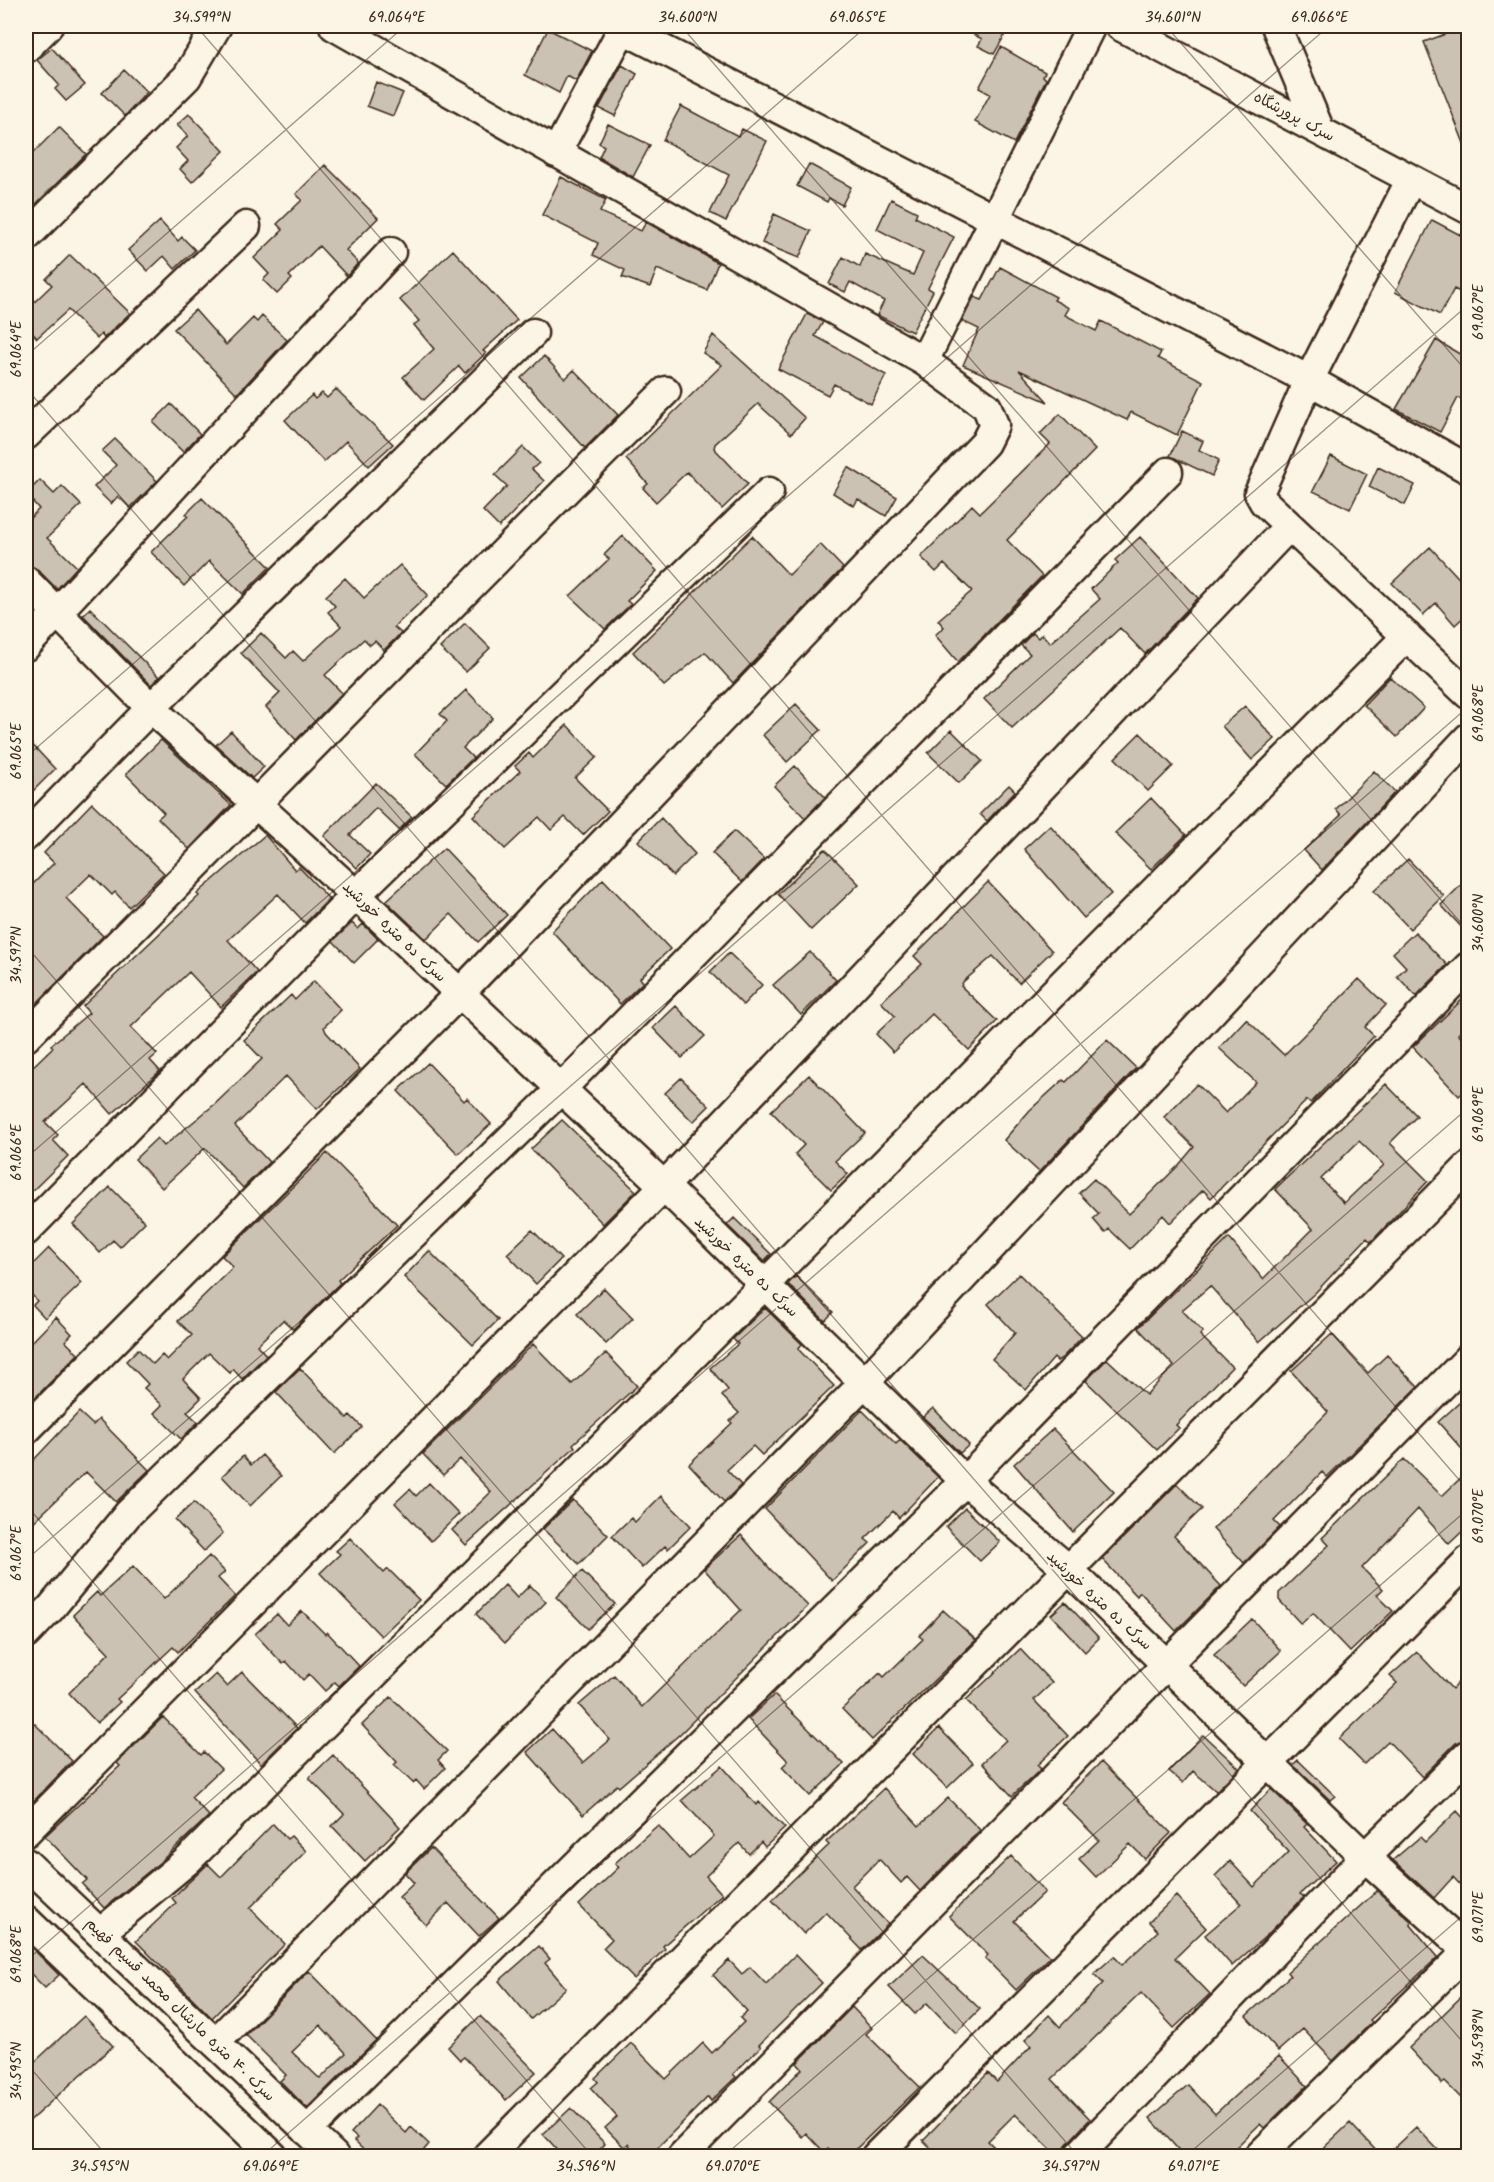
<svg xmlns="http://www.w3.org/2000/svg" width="1494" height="2182" font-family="Kalam,'Playpen Sans Arabic',sans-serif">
  <rect width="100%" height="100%" fill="#fcf5e5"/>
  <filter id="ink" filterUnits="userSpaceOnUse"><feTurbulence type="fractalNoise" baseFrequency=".0167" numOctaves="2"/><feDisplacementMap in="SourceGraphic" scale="12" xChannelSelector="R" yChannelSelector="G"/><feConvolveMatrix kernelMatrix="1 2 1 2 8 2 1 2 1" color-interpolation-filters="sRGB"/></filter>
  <g filter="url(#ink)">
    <path fill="#ccc2b3" stroke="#3b2a1e" stroke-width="1.5" fill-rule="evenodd" d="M958,26H1010L994,54L978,46L982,39Z
      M1467,26H1468L1467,151L1424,42Z
      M548,29L592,51L576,81L567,76L559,93L525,75Z
      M1001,47L1045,72L1043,76L1046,79L1014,143L975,122L990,94L979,88Z
      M52,48L85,85L66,101L55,89L59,85L37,60Z
      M622,65L637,74L615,116L599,108Z
      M124,70L147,92L125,116L102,93Z
      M376,82L403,93L393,116L367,106Z
      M681,106L738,136L742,129L767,141L726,221L710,213L729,175L663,140Z
      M189,114L224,151L192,182L180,169L188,161L176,148L188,136L177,125Z
      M608,124L650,145L633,177L599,157L604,146L599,143Z
      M59,127L86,154L33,207L26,199V160Z
      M809,164L851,187L842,205L829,198L827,202L797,186Z
      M325,165L378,218L346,250L358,263L347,276L319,246L289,276L292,279L277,294L263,280L269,274L254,258L283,230L277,224L302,200L296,194Z
      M561,177L606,200L600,212L641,231L646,222L718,263L707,290L657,269L650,287L622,277L625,270L593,255L598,243L542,215Z
      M891,199L917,212L915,217L954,237L928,288L933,291L912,332L877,315L884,301L850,282L845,292L829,284L843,257L860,267L865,254L913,275L923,253L877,229Z
      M774,214L811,231L799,258L762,243Z
      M1432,220L1468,239V296L1454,289L1440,315L1395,292Z
      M160,221L178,241L182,237L195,250L175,269L164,256L148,271L128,250Z
      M453,250L517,320L483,351L486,353L465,373L459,366L424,400L403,377L434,349L414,325L419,321L400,300Z
      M70,255L130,313L104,338L101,334L97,339L68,310L37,338L26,326V310L52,285L46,279Z
      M1000,267L1056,297L1054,300L1069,308L1065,315L1096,331L1101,321L1161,352L1158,358L1203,381L1177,435L1131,412L1127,420L1019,370L1048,402L963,365L979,329L962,321L974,297L982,300Z
      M195,310L226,345L253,318L257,322L262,316L287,340L237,394L174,329Z
      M807,314L823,322L815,336L886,375L871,404L834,384L828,395L778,369Z
      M713,335L805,418L791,434L758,404L715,444L714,448L748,484L722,509L687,472L656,502L643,488L648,484L626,459L722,365L703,353Z
      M1436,340L1468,359V401L1458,398L1440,432L1396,409Z
      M544,356L565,379L574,370L618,415L585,448L521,378Z
      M336,389L393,444L369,466L346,441L324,462L285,420L312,395L315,399L322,393L327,398Z
      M171,404L200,434L183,452L153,422Z
      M1060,414L1095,450L1007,540L1042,576L958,662L935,635L944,627L938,620L972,591L944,564L936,572L921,557L972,505L980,513L1050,444L1040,434Z
      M1182,431L1203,441L1199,450L1219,460L1212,476L1170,456Z
      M115,439L157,481L130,508L118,496L111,504L94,487L116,465L102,451Z
      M523,447L539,463L532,469L544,481L499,527L483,511L507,486L495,475Z
      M1331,456L1367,474L1350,509L1313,491Z
      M848,467L897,497L886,516L858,499L854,506L833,493Z
      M1378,467L1415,485L1405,505L1369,487Z
      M40,480L54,494L62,486L81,505L47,538L77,567L57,589L37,569L26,565V522L39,509L26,494Z
      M202,498L270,567L243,594L209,561L184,586L151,552L188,516L186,514Z
      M623,536L657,571L627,601L631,604L605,629L570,596L609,559L604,555Z
      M752,536L789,575L820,544L843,568L733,683L705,652L664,686L633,652Z
      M1140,537L1198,598L1145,654L1120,628L1012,728L984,699L1030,654L1021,645L1033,633L1038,638L1042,634L1050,643L1100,599L1091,589L1118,563L1115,560Z
      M1430,547L1468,588V613L1455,625L1436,603L1423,615L1392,583Z
      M400,565L428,595L394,627L401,633L384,650L375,641L370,645L364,639L325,675L342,693L296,740L266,707L280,693L241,653L261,633L286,658L293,651L303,661L341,626L328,612L335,606L326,596L345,578L364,598Z
      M90,608L159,677L151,685L83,615Z
      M465,623L490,648L466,672L440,648Z
      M1390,677L1424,708L1397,737L1364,705Z
      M466,690L493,718L463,748L473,758L446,784L415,754L447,721L440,714Z
      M796,704L821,730L787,762L763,735Z
      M1245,706L1275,739L1252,760L1222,726Z
      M567,725L597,757L575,778L608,811L583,835L565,817L551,830L539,817L505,849L473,816L520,771L515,766L529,753L533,758Z
      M951,730L982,761L959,783L928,753Z
      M231,731L264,767L252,778L216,745Z
      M1140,733L1173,766L1148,791L1115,758Z
      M26,738L55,769L26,798Z
      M161,740L231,805L189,849L158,818L164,813L126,774Z
      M795,766L825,797L805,818L774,786Z
      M1374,771L1395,792L1322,870L1304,850L1341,815L1336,809Z
      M376,783L412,817L399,830L376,808L350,835L370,854L357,868L324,836Z
      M1009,785L1015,791L987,821L980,814Z
      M1151,798L1186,835L1151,869L1115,833Z
      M92,803L164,873L129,907L115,892L112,895L91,874L66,898L103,936L26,1014V891L54,863L44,853Z
      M661,818L695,854L673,876L638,841Z
      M1050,825L1111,894L1084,918L1024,849Z
      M734,831L764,859L742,882L712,853Z
      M265,835L295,870L299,867L329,899L305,923L278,894L228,940L257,972L221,1007L189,972L131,1027L157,1054L150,1060L160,1071L112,1114L86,1084L45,1122L58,1135L53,1140L68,1156L26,1197V1073L53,1047L51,1045L89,1013L83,1006L199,896L197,894Z
      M444,848L507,915L478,942L451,914L426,939L386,901Z
      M825,849L859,884L811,930L778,894Z
      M1408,859L1444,896L1410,929L1374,891Z
      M1468,878V934L1441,905Z
      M603,879L670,949L640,978L643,982L620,1004L552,931Z
      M988,882L1052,951L1019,983L993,956L963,982L961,986L997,1021L969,1050L932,1014L893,1052L876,1034L895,1016L881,1002L922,964L914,956Z
      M352,923L358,929L363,924L378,939L354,963L333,941Z
      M1415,932L1447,965L1416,996L1397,976L1406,967L1393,953Z
      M810,952L836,980L801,1015L773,985Z
      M729,953L762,985L743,1005L710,972Z
      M1359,979L1386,1005L1365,1027L1374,1036L1311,1103L1307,1100L1211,1198L1203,1190L1170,1223L1163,1215L1130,1249L1109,1229L1105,1233L1093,1219L1099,1214L1079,1193L1094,1179L1129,1214L1178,1166L1194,1147L1164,1117L1197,1084L1226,1113L1256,1082L1219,1048L1246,1019L1284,1055Z
      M314,981L341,1010L324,1027L326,1032L360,1069L317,1109L286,1076L235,1126L269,1162L243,1188L205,1148L162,1188L135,1159L157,1138L164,1146L215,1104L262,1059L244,1040L291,995L295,1000Z
      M1468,994V1024L1458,1034L1468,1045V1088L1459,1096L1413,1047Z
      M676,1006L705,1036L682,1058L653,1028Z
      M1107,1040L1136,1068L1039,1172L1004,1140L1030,1110L1063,1080L1066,1082Z
      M428,1063L464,1101L467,1098L491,1124L458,1154L398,1091Z
      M809,1075L865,1133L835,1161L848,1174L831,1190L795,1154L804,1145L771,1111Z
      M681,1078L709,1106L693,1122L665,1093Z
      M1386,1084L1417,1116L1390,1143L1428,1181L1371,1242L1367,1238L1315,1293L1259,1342L1210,1286L1182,1310L1203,1332L1200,1335L1232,1367L1176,1425L1179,1428L1157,1450L1086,1381L1107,1359L1146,1395L1174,1366L1138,1328L1229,1238L1263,1279L1313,1229L1275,1189ZM1359,1141L1384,1165L1344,1203L1321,1179Z
      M562,1120L636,1191L603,1224L531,1149Z
      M327,1153L397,1225L338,1280L340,1283L293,1329L283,1320L257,1345L266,1355L242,1379L233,1369L230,1373L209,1353L183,1379L201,1398L187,1412L198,1422L181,1439L154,1413L162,1405L144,1388L148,1384L126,1361L138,1349L153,1364L162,1355L167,1360L192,1335L178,1321L233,1267L222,1256Z
      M110,1187L145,1222L120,1247L113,1240L100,1253L73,1224Z
      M734,1218L771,1254L764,1261L727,1225Z
      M532,1230L561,1259L536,1284L507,1254Z
      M49,1248L82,1283L45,1318L33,1305L37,1301L26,1288V1271Z
      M429,1251L498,1320L473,1345L404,1277Z
      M1019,1274L1082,1337L1062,1358L1057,1361L1054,1358L1026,1390L992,1359L1015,1333L988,1304Z
      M796,1276L833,1312L825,1321L788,1284Z
      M604,1288L633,1318L606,1344L577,1314Z
      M765,1308L802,1344L798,1349L834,1386L762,1455L753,1446L727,1470L741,1485L724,1502L689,1464L732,1423L730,1421L739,1413L722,1396L728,1390L710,1368L738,1344L733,1339Z
      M56,1317L72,1334L65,1341L78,1354L32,1401L26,1394V1348Z
      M1332,1334L1368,1373L1387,1355L1418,1387L1327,1477L1322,1472L1274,1521L1280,1527L1244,1563L1213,1529L1328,1412L1291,1371Z
      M533,1344L572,1384L606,1353L637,1386L573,1444L575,1447L466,1545L452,1530L491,1492L460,1459L443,1475L423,1454Z
      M300,1368L347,1418L350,1415L362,1427L334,1454L276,1392Z
      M1468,1395V1456L1438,1422Z
      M933,1408L969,1445L960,1453L923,1417Z
      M862,1410L896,1444L900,1440L938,1477L899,1518L893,1511L865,1539L870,1543L832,1581L765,1509Z
      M79,1412L93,1425L99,1419L149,1470L116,1502L86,1472L26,1529V1468Z
      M1053,1429L1114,1492L1073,1532L1014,1464Z
      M262,1455L281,1476L250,1506L222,1476L243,1456L251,1465Z
      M1404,1459L1442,1496L1468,1471V1526L1449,1544L1418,1509L1362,1568L1383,1589L1377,1595L1393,1611L1350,1652L1313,1613L1301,1624L1279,1600V1593L1329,1545L1322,1538Z
      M429,1483L459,1514L431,1541L395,1503L410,1489L416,1496Z
      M1177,1484L1202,1509L1174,1536L1221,1586L1176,1631L1140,1592L1137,1596L1102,1559Z
      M661,1496L691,1526L668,1549L665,1546L642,1568L612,1536L631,1518L635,1522Z
      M573,1500L608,1535L579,1564L543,1529Z
      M194,1502L223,1533L204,1551L175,1520Z
      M965,1508L1000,1542L980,1561L946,1527Z
      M741,1535L771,1570L808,1606L680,1734L619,1787L617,1785L583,1815L527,1752L552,1729L583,1763L610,1740L579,1705L614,1675L642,1707L741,1610L704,1569Z
      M350,1538L384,1573L388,1569L419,1600L381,1636L320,1573L340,1554L336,1551Z
      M209,1556L225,1572L218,1578L235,1596L178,1652L173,1647L117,1699L120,1702L97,1723L69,1693L109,1653L73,1615L97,1592L100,1596L133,1566L164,1599Z
      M582,1571L615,1604L588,1629L556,1597Z
      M505,1585L517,1598L530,1585L546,1602L505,1643L476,1614Z
      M1065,1602L1099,1638L1085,1652L1051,1615Z
      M943,1610L976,1640L872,1740L842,1709L880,1673L884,1677L923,1639L919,1636Z
      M302,1611L325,1634L327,1632L359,1666L339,1686L335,1682L325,1691L309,1674L303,1680L286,1661L283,1664L255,1634L277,1614L287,1625Z
      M1252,1619L1281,1651L1243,1686L1214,1655Z
      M1020,1649L1052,1683L1034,1700L1068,1736L1037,1765L1041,1769L1012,1796L982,1763L1006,1740L966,1700Z
      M1417,1652L1452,1689L1468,1672V1739L1456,1743L1422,1777L1388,1741L1364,1764L1339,1739L1397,1683L1390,1676Z
      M242,1672L297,1728L261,1764L195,1693L216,1674L227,1686Z
      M774,1695L844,1764L810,1796L782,1767L788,1761L748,1719Z
      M391,1697L447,1751L438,1760L445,1768L424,1789L416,1780L413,1783L394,1765L397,1762L362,1725Z
      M26,1715L72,1761L26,1809Z
      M163,1717L201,1755L204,1752L221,1769L191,1797L209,1816L159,1863L104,1908L82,1884L87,1880L45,1836L120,1766L117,1763Z
      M939,1728L973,1763L947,1788L913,1754Z
      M1203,1735L1239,1768L1216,1791L1193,1771L1183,1783L1169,1771Z
      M333,1755L400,1827L365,1861L332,1826L344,1814L309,1778Z
      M1298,1760L1335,1796L1330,1800L1293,1765Z
      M1101,1762L1171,1833L1145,1859L1130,1844L1096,1877L1079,1859L1099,1840L1061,1802Z
      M722,1766L756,1805L759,1802L785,1828L765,1847L761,1842L749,1854L739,1843L706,1876L722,1894L663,1946L665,1949L634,1979L603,1948L612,1939L579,1905L619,1867L615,1863L658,1825L689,1859L714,1836L682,1800Z
      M884,1788L919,1826L948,1798L980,1830L920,1891L907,1877L901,1883L879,1859L852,1886L888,1924L862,1950L826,1912L804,1934L772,1900L829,1845L826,1842Z
      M1271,1789L1307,1824L1304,1827L1336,1861L1300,1894L1304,1897L1267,1935L1232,1966L1205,1935L1241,1904L1215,1876L1230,1861L1254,1887L1289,1852L1250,1811Z
      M1457,1811L1468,1823V1893L1453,1877L1434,1898L1393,1860L1420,1837L1425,1842Z
      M273,1824L287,1839L291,1836L306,1851L250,1908L285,1944L212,2018L136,1941L176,1903L172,1898L208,1864L221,1877Z
      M431,1848L499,1918L479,1936L448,1903L426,1925L399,1897L414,1883L405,1873Z
      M1011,1856L1045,1892L1014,1921L1050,1957L1016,1990L985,1958L988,1955L949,1916Z
      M1377,1891L1412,1922L1410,1924L1438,1957L1370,2020L1372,2022L1333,2061L1303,2029L1278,2051L1246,2016L1290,1976L1287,1972Z
      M1176,1896L1206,1928L1175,1958L1210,1994L1174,2028L1141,1993L1052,2079L1090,2119L1066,2145L1059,2157L1015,2114L988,2141L1004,2157H940L923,2140L988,2073L997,2082L1031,2046L1025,2040L1049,2015L1060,2027L1103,1983L1094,1974L1114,1956L1122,1965L1158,1931L1149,1922Z
      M26,1942L59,1975L45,1988L26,1969Z
      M539,1946L550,1959L545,1963L566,1988L531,2019L499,1981Z
      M795,1955L822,1983L759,2045L761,2047L733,2074L736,2077L711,2101L708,2097L648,2157H640L628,2144L624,2147L605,2128L617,2117L591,2088L598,2082L595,2078L631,2043L666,2079L703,2043L712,2053L744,2022L740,2018L747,2011L713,1975L729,1960L742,1974L750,1967L766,1984Z
      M923,1955L980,2009L956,2033L927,2003L915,2014L889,1987Z
      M309,1971L376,2040L307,2108L280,2081L286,2075L246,2035ZM320,2025L346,2053L320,2079L292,2052Z
      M1468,1990V2105L1445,2082L1442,2084L1409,2048Z
      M852,2007L872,2028L866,2034L920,2087L857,2148L860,2157H836L828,2149L825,2153L806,2133L802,2137L769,2102L802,2069L797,2063Z
      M84,2016L113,2046L26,2124V2070Z
      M480,2016L536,2072L506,2100L464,2057L460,2060L448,2047Z
      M1279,2056L1307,2086L1264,2128L1260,2124L1226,2157H1185L1150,2118L1188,2085L1215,2114Z
      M377,2105L406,2133L411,2127L429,2144L418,2157H371L354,2141L357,2138L351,2133Z
      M571,2108L605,2144L592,2157H564L543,2134Z
      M1350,2123L1382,2157H1314Z
      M1416,2127L1445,2157H1384Z"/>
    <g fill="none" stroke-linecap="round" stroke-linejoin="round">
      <defs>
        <path id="minor" d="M617,26L1309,380L1468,469
          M1120,26L1468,209
          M1276,26L1320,131
          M26,48L48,26
          M556,153L624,26
          M1411,179L1309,380L1259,493L1264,502L1468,694
          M26,237L187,77L217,26
          M924,361L1091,26
          M26,435L246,226
          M26,581L151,708L356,895L664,1186L965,1481L1068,1569L1365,1857L1468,1951
          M26,646L391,252
          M26,836L151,708L533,333
          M26,1037C240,822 450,603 666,391
          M26,1231L356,895L769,492
          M26,1430L459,994L985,443L994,425L987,407L924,361L334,26
          M26,1634L51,1608L128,1514L560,1090L1168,472
          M26,1832L664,1186L1289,526
          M26,1863L334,2156
          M26,1920L273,2156
          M100,1933L187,1861L764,1285L1407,636
          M215,2043L865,1382L1468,738
          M307,2131L965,1481L1468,967
          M487,2156L1468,1167
          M682,2156L1468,1359
          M876,2156L1468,1561
          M1078,2156L1365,1857L1468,1755
          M1259,2156L1468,1951"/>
      </defs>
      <use href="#minor" stroke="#3b2a1e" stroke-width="33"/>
      <use href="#minor" stroke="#fcf5e5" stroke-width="28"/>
    </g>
  </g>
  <path fill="none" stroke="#3b2a1e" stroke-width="1.5" stroke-opacity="0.45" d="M196,26L1468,1490M681,26L1468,931M1166,26L1468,373M26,356L405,26M26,388L1468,2048M26,757L867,26M26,946L1078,2156M26,1158L1329,26M26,1505L592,2156M26,1560L1468,305M26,1961L1468,707M26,2063L107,2156M262,2156L1468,1108M724,2156L1468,1509M1186,2156L1468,1911"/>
  <g text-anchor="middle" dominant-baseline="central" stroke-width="4.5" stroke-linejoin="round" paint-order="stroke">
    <g font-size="15" fill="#3b2a1e" stroke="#fcf5e5">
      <text transform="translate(1294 117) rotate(28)">سرک پرورشگاه</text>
      <text transform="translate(394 932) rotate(44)">سرک ده متره خورشید</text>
      <text transform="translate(746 1267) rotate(44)">سرک ده متره خورشید</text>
      <text transform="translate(1099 1601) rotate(43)">سرک ده متره خورشید</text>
      <text transform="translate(180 2010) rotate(44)">سرک ۴۰ متره مارشال محمد قسیم فهیم</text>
    </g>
  </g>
  <rect width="1494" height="2182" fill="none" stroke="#fcf5e5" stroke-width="66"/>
  <rect x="33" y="33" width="1428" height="2116" fill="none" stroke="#3b2a1e" stroke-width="2"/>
  <g font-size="15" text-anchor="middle" fill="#3b2a1e">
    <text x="202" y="22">34.599°N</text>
    <text x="397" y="22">69.064°E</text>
    <text x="688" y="22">34.600°N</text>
    <text x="858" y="22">69.065°E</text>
    <text x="1173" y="22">34.601°N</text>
    <text x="1320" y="22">69.066°E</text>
    <text transform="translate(1478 312) rotate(-90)" y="5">69.067°E</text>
    <text transform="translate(16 349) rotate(-90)" y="5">69.064°E</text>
    <text transform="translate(1478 713) rotate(-90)" y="5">69.068°E</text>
    <text transform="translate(16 751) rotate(-90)" y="5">69.065°E</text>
    <text transform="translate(1478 923) rotate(-90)" y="5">34.600°N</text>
    <text transform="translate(16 955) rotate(-90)" y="5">34.597°N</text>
    <text transform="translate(1478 1114) rotate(-90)" y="5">69.069°E</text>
    <text transform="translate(16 1152) rotate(-90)" y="5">69.066°E</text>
    <text transform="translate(1478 1516) rotate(-90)" y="5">69.070°E</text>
    <text transform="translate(16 1553) rotate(-90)" y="5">69.067°E</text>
    <text transform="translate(1478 1917) rotate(-90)" y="5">69.071°E</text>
    <text transform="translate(16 1954) rotate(-90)" y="5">69.068°E</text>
    <text transform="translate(1478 2039) rotate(-90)" y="5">34.598°N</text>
    <text transform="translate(16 2071) rotate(-90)" y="5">34.595°N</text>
    <text x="100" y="2171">34.595°N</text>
    <text x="271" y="2171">69.069°E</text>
    <text x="586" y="2171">34.596°N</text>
    <text x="733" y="2171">69.070°E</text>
    <text x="1071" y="2171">34.597°N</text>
    <text x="1194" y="2171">69.071°E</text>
  </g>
</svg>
